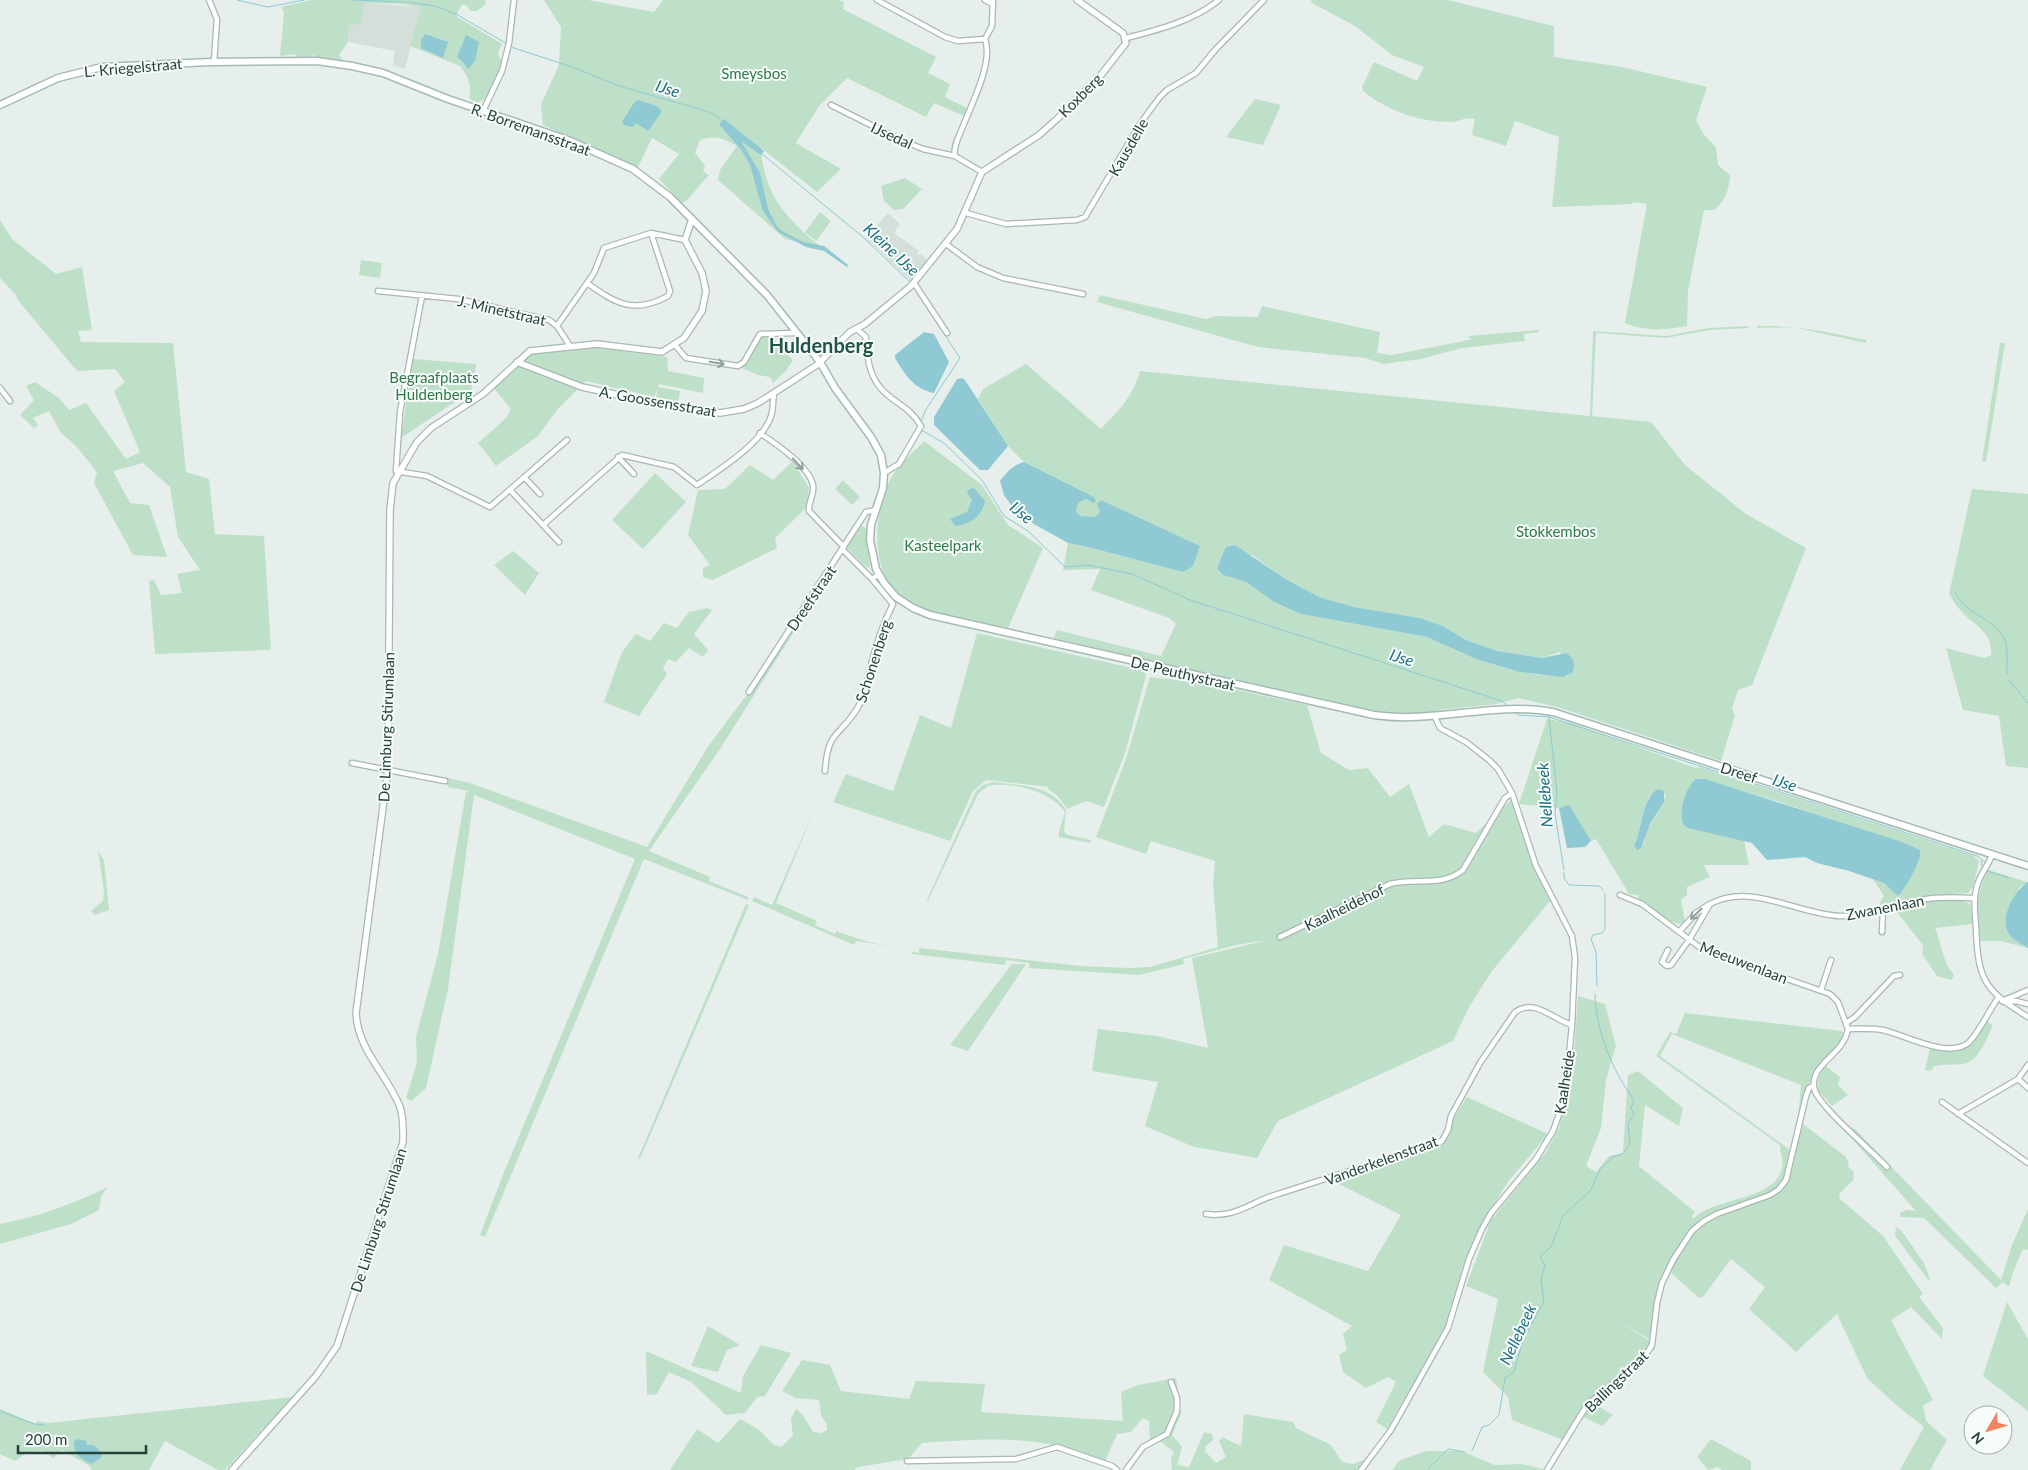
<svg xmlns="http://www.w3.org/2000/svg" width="2028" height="1470" font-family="Lato,sans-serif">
  <rect width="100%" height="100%" fill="#e6efeb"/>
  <path fill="#d4dfda" d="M364,3L421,7L405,69L393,65L395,51L348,42L349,25Z
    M888,213L900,224L894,233L919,251L917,253L919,255L921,254L928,260L911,281L866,238Z"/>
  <path fill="#bfe0c8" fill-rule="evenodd" d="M311,0H485L486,4L477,11H470L467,6L462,4L456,16L502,44L498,53L502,63L486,99L477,103L469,98C473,87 467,74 460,66L410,46L421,7L402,4L364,3L361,24L349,25L348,42L339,55L343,61L319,58L313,55L309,58H298L295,54L280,56L284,12L281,7Z
    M544,0H588L654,12L663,0H839L844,2L843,9L936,57L928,73L950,84L945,97L967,108L964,116L934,103L926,117L847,78L819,106L796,143L841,169L817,192L761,148C764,195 786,218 821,247L785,239L718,180L720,170L737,146C723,138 715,135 700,140L695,153L705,166L703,171L709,175L687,200L682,203L659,179L679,154L652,138L638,167L543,125L541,104L559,65L561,27Z
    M1312,0H1448L1554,26V57L1622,67L1707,87L1696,120L1704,135L1716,147L1718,165L1730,175C1729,190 1725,200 1715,210H1704L1688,291L1687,326C1664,330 1647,332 1625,323L1647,204L1633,202L1632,204L1552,207L1559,137L1515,121L1506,146L1472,135L1475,119C1465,116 1460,122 1449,122C1419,122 1386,110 1363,91L1362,87L1374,62L1417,81L1424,67L1392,55L1355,26L1310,2Z
    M1255,99L1281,105L1263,145L1226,137Z
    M905,178L922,189L903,209L894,210L884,201L881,186Z
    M820,212L831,221L816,241L805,232Z
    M0,220L12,239L56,274L82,267L92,330L78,331L81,342L173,343L186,472L209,479L215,534L264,536L271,650L155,654L149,581L154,580L161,595L182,593L177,574L200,570L178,537L170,487L143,463L113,471L130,503L149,505L167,557L133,555L94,483L97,472L76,446L61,433L49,411L33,418L38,425L34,428L20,415L34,400L26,386L35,382L59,398L69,410L86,403L126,459L140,452L114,391L125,382L115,369L77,371L17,299L16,295L0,278Z
    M361,260L382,263L380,278L359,275Z
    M1100,295L1206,319L1216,316L1258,317L1262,306L1380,332L1377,353L1392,355L1474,339L1468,338L1469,336L1539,330V332L1524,334L1525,341L1462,348L1421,359L1383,364L1365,358L1258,347L1097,302Z
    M1748,326L1749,328L1709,330L1666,338L1596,333L1592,416L1651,422L1685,465L1746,514L1806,548L1752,685L1738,690L1732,709L1735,715L1721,761L1557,707L1518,698L1496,704L1440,710L1435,713L1402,715L1368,711L1054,638L1057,630L1161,656L1176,624L1169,618L1091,590L1100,569L1063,570L1068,543L1088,547L1183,572L1199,546L1101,500L1100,512L1095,518L1079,516L1076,511L1078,503L1086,499L1090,500L1092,496L1024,462L1008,446L978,399L983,389L1026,364L1101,429C1120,409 1132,398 1140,371L1590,416L1593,331L1666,336L1709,328ZM1252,555L1284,578L1319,597L1354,607L1420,618L1443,626L1466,640L1497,651L1542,658L1560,652L1568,676L1540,675L1520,672L1476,659L1427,637L1301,614L1274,602L1246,582L1223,575L1217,567L1221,559Z
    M1757,326C1798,325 1826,332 1866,340V343L1792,327L1757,328Z
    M763,334C777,336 783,351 793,360L786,371L773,383L770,377L758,375L742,368L758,338Z
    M2000,343H2005L1986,462L1982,461Z
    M598,348L667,357L668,371L704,378L703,393L659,384L658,387L680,391L678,403L656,397L658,388L654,397L586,381L557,410L538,436L496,466L478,443L506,418L511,409L493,387L533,352Z
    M413,359L476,364C476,373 472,382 471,391L401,438Z
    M924,441L982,485L1008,525L1043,548L1008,628C975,621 935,618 906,600C868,577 873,512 891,478C898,465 914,452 924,441Z
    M792,462L809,487L807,507L775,538L777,548L713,580L703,577V568L710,565L688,535L698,490L725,489L750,465L773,480Z
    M655,473L686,502L643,549L612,520Z
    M843,480L860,497L852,505L835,489Z
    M1972,489L2028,494V768L2006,766L1999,716L1963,710L1946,648L1984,658L1991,655C1993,631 1974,626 1961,611C1956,606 1953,600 1949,594Z
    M861,525L869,531L867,547L870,566L867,568L846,547Z
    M513,551L539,573L525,595L494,565Z
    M707,608L712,610L694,634L708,650L703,657L689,648L676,662L668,659L663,669L667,674L639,716L604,702L622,652L636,634L650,641L664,623L677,628L689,612Z
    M791,628L795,630L720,749L649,851L710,877L709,881L748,897V900L644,859L485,1237L480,1235L502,1177L635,859L474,795L448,989L426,1088L411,1101L406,1098L417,1062L416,1037L438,954L466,792L469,791L448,787L444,777L470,783L647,847L709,745L749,692Z
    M977,633L1145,671L1146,676L1125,753L1104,807L1086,801L1067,809L1058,796L1048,789L1049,787L986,780L973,791L950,841L833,802L846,774L893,791L920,715L951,728Z
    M1150,677L1205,683L1307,705L1321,753L1349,770L1368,768L1390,797L1409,784L1429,837L1444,824L1476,833L1511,800C1521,835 1534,868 1551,900L1492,971L1469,1007L1453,1041L1278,1121L1257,1158L1194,1147L1145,1126L1158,1082L1092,1071L1098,1029L1157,1036L1208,1048L1192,958L1268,940L1236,945L1183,959L1184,964L1139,975L1029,968V963L1006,960L1005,965L912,954V952L919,953V948L1080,966L1130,968L1150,967L1218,947L1213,884L1215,861L1151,841L1146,854L1096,837L1126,759Z
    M1547,719L1571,723L1696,768L1700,767L1974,856L1979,861L1973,887L1968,893L1935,895L1881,907L1880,902L1884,896L1873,879L1888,885L1891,890H1902L1921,853L1920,850L1780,802L1698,778C1687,787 1680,807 1682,822L1683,824L1744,840L1749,865H1704L1710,877L1687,887V895L1681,900L1685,921L1680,924L1668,921L1638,899V895L1629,894L1596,839L1591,841L1569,806L1559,808L1519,804ZM1666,794C1662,813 1645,825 1644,844L1637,841L1645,807L1650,795Z
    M994,782C1021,786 1050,784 1066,810L1064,832L1068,835L1091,840V843L1059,837V831L1065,812C1051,791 1011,781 988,786L978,794L928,901L927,900L976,791L983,785Z
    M814,811L776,903L817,921L815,925L835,934L836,931L868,942L895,947L856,941L854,945L752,901L754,897L772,905Z
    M98,851L104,860L109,910L94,915L91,911L103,901L104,891Z
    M1989,870L2027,882L2019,888L2017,941L2028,948L2001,941H1980C1979,916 1974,890 1989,870Z
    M1929,900H1960L1970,904L1973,924L1935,928C1942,945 1942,961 1954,975L1951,980L1937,976L1922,954L1923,945L1895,910Z
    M746,904L749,905L640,1159L638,1158Z
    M1012,964H1026L968,1051L950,1045Z
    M1578,996L1605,1004L1616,1046L1606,1080L1601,1128L1586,1166L1596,1172L1609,1156L1623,1153L1628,1075L1638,1071L1683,1108L1679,1126L1645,1105L1639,1166L1695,1212L1692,1216L1693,1219C1715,1196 1774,1202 1782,1168C1784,1162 1780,1152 1780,1145L1656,1056L1670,1032L1676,1034L1685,1013L1842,1031C1849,1044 1827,1056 1820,1065C1807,1081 1803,1101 1798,1120L1801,1085L1672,1034L1660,1056L1790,1150L1799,1121L1846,1157L1849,1165L1848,1167L1854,1172L1853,1180L1839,1194L1840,1199L1883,1236L1923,1294L1919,1297L1943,1328L1942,1339L1911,1307L1891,1320L1933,1400L1923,1405L1926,1421L1947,1440L1930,1470H1900L1924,1427L1896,1405L1867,1378L1837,1314L1796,1352L1749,1309L1765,1287L1731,1259L1703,1297L1699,1298L1669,1271L1696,1230L1695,1227L1667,1267L1658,1286L1649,1339L1616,1320L1655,1344V1349L1626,1374L1588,1400L1613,1415L1602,1426L1579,1415L1563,1440L1512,1420L1508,1397L1483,1372L1498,1299L1466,1286L1491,1220L1546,1152L1559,1128L1572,1083Z
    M1986,1020L1993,1026C1986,1039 1979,1062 1962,1064C1953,1065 1943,1064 1934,1066L1931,1071L1925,1070L1930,1048C1965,1055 1969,1049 1986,1020Z
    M1826,1066L1840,1077L1838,1085L1848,1095L1832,1106L1818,1090L1819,1075Z
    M1467,1097L1548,1134L1508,1182L1488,1213L1462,1269L1448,1323L1387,1429L1376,1422L1396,1382L1388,1377L1366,1388L1343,1372L1339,1355L1347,1350L1343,1334L1352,1326L1269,1280L1284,1245L1368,1271L1401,1215L1333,1181L1442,1138Z
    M1853,1127L2001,1280L2012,1245L2028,1209V1250L2023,1249L2013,1272L2009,1287L2003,1282L1996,1288L1924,1218L1900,1217V1213L1907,1210L1916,1211L1848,1134Z
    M108,1187L101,1196L99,1210L71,1224L0,1244V1224C38,1217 73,1204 108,1187Z
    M1896,1227L1901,1230L1924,1263L1930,1279L1929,1281L1895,1236Z
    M2007,1302L2028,1339V1411L1983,1376Z
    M708,1326L740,1345L727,1350L718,1372L691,1366Z
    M761,1345L791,1353L765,1396L757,1397L745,1413L726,1415L691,1382L669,1372L657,1394L647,1395L646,1351L741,1393L743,1376Z
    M802,1360L830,1365L841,1391L909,1399L916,1381L985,1384L981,1412L1123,1421L1121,1392L1138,1385L1176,1378L1181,1414L1172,1435L1182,1447L1177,1465L1189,1467L1204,1432L1212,1434L1213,1440L1206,1446L1205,1451L1216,1463L1226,1457L1219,1441L1222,1437L1241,1446L1244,1414L1293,1422L1296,1428L1331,1445L1342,1462L1353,1464L1364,1460L1357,1470H1172L1171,1459L1174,1452L1156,1438L1150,1442L1149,1421L1143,1418L1131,1432L1117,1434L1105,1461C1088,1456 1071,1448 1053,1445C1010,1436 966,1440 922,1443L908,1459L858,1467L854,1470H670L697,1429L718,1443L740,1419L758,1429L774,1445L781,1447L793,1436L791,1419L796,1409L803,1415L813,1432L821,1433L827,1430V1425L821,1415L819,1400L796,1398L782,1391Z
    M293,1397L225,1470H218L165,1441L149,1470H91L90,1466L62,1450L53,1458L44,1451L28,1452L15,1461L0,1454V1409L36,1424L37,1421L48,1423Z
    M1711,1439L1751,1461V1470H1722L1718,1467L1708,1470L1697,1457Z
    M1427,1451H1461L1495,1465L1522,1464L1547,1470H1392L1400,1460Z"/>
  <path fill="#8ec9d4" d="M425,34L448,42L443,58L421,48V40Z
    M466,35L479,42L475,61L468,69L464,63L457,57Z
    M638,100L656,106L661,110V113L648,131L636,123L633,127L624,125L622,122L633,104Z
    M724,119L764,151L761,155L741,141L760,173L768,209L776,225L782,231L803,242L824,246L848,265L847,267L824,251L806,247L778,232L763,211L750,165L742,151L719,124Z
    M924,332L934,334L949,362L934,393C914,389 905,375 895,358V355Z
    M962,378L965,380L1008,446L988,470H980L934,425V417L957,379Z
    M1024,462L1092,496L1096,500L1094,503L1086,499L1078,503L1076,511L1080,516L1095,517L1100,512L1097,504L1101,500L1200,546L1193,566L1183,572L1088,547L1068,543L1034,524L1013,508L1004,495L1000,481C1007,472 1013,465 1024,462Z
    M974,488L985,501C982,516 970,525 955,526L950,519L967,512L972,500L967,493L969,489Z
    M1235,545L1284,578L1319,597L1354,607L1420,618L1443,626L1466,640L1497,651L1542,658L1566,653C1574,658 1576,664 1572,673L1562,677L1520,672L1476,659L1427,637L1301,614L1274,602L1246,582L1223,575L1217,568L1226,547Z
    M1696,779H1705L1902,842L1920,850C1923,858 1905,890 1898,896L1884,883L1849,871L1817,863L1805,857L1767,860L1752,843L1688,828L1683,824C1678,811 1686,787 1696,779Z
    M1658,789L1664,791V802L1650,824L1641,848L1637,850L1634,846C1643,829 1641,799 1658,789Z
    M1569,805L1591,841L1585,847L1567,848L1559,808Z
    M2027,882H2028V948C2022,944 2013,940 2009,934C1999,917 2014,893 2027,882Z
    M77,1439L86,1441L87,1445H94L102,1453L101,1458L91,1464C80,1458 74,1455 74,1442Z"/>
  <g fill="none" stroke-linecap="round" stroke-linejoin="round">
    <path stroke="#8ec9d4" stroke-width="1" d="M237,0L268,7L304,0
      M353,0L409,2L435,6L456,14L514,48L575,68L619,86L703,110L715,115L723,122
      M762,154L863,237L910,282
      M914,288L960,358L925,411L921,422
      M921,430L944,443L982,480L1004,516L1028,531L1065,567L1088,565L1132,574L1190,600L1502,701L1509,707
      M1955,592C1964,615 1994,617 2004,638C2009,648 2006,663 2007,674
      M2009,680L2028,703
      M1514,711L1518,715L1549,717L1925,839L1977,856L1986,863
      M1549,717L1557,793L1555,814L1564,870
      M1981,861L1982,866
      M1987,871L2009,878
      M1564,873V878L1569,885L1599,886L1603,890
      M1597,986L1596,952L1591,939L1593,935L1602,933L1605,929V894
      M0,1411L34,1424L45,1425
      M1472,1451L1482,1427L1489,1425L1499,1415L1505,1378L1514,1372L1524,1337L1544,1302L1541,1279L1545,1265L1540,1257L1551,1247L1563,1216L1591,1190L1600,1169L1613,1157L1622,1154L1630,1145L1628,1123L1634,1115L1631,1108L1634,1100C1612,1070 1596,1031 1595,994
      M1427,1470L1448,1449L1465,1452"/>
    <defs>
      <path id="minor" d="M209,0L217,19L214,62
        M877,0L945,37L958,41L985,39
        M985,0L992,4
        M1126,38C1158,30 1193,21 1219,0
        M985,39L992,26L993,0
        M831,105L901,140L923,149L955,156L982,172
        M483,111L502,71L509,43L514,0
        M955,156C953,148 958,138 961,131C970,107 994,63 985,39
        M966,213L1006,224L1077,220L1085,217L1140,124L1159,98L1167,90L1196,73L1215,50L1264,0
        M946,244L977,267L1003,278L1083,294
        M587,283C615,303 634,315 668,296L670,291L651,233
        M914,283L947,333
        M378,291L458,299L549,320L557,326L570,346
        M422,296L400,412L396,471L427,476L490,507L567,440
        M557,326L594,273L604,248L651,233L685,240
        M857,329L866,337C865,347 868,355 869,364C878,402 906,399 921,426L899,464L884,473
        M675,345L686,358L738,366L744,362L760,334L795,333
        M0,388L10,401
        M760,433C776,444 809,466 813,485C815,494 808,502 809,511L844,547
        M618,457L634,474
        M524,477L540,494
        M510,490L559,542
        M543,525L622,455L674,467L697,485C720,469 765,442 772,413C773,407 773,400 774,393
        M843,550L872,579L878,575
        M749,692L866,512L876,510
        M352,763L445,781
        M825,771C828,729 839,738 857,709C866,694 868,677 872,661C877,641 884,622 893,604L872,579
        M1992,855C1988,866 1980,874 1977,886C1973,899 1975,914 1976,928C1978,980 1984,990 2028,1017
        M1620,895L1642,904L1702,949L1830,994L1838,1002L1848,1029
        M1710,904C1752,882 1796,914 1839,916C1868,917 1894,905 1921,900C1939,896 1957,898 1975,898
        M1882,932L1883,910
        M1280,937L1390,884C1415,877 1441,888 1463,870L1505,798L1512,793
        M1668,950L1662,962L1667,966L1671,965L1689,940L1710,904L1696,913L1679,932
        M1821,990L1831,960
        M2002,1001L2028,990
        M2004,1002L2016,1001L2028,1004
        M1846,1023L1855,1017L1894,976L1900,975
        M1848,1029C1844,1050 1827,1056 1817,1072C1814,1078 1812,1084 1815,1091C1822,1109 1871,1150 1887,1167
        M1848,1029C1860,1029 1872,1028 1883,1030C1905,1035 1948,1059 1968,1043C1977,1036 1990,1009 1998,998
        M2018,1079L2028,1088
        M1942,1102L2028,1163
        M1958,1114L2018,1079L2028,1065
        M1206,1214C1236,1218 1249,1203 1275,1195C1330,1177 1386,1160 1442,1141L1448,1130L1451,1116L1480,1063L1515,1012C1535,998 1552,1019 1572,1025
        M907,1461L1016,1459L1057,1447L1112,1466L1117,1470
        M1126,1470L1143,1447L1167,1434L1177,1411V1398L1171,1382
        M1361,1470L1391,1430L1448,1328L1469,1259L1482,1229L1491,1213L1536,1159L1553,1131L1565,1098L1572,1025L1575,958L1572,936L1536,866L1512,793L1498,769L1489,760L1466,742L1440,728L1435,717
        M1547,1470L1587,1405L1644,1358L1652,1345L1657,1303L1662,1283L1673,1260L1692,1231L1704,1221L1717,1214L1770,1195L1779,1189L1786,1180L1806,1096L1809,1088L1813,1086"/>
      <path id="tertiary" d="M517,362L582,387L674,407L720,413L744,409L758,403L817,365L850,332L865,324L911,286L957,229L982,172L1039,135L1057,119L1101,75L1126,43L1123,33L1077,0
        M232,1470L316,1376L337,1346L403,1142C403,1130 404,1119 400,1107C387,1074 358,1051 356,1013L388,769L390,510L393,483L417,442L431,428L483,394L530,351L597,344L662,352L684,338L702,311L706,291L702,273L685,240L692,219"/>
      <path id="secondary" d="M0,105L58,78L102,67L210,62L317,61L352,66L383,73L448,99L568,140L633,169L670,197L767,295L820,362L835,388L871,437L881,455L884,473L883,488L871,525L870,540L876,569L884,583L896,597L913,608L930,615L1374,715C1435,724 1492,701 1553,712L2028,866"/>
    </defs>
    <use href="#minor" stroke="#a8b8b2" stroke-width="7"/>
    <use href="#tertiary" stroke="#a8b8b2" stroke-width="8"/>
    <use href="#secondary" stroke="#a4bbb3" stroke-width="9"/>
    <use href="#minor" stroke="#fff" stroke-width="4.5"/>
    <use href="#tertiary" stroke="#fff" stroke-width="5.5"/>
    <use href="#secondary" stroke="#fff" stroke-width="6"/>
  </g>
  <defs><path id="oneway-shaft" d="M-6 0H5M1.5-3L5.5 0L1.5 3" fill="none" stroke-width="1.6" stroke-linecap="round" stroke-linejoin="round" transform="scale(1.25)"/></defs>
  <g stroke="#92a09c">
    <use href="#oneway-shaft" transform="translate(717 363) rotate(9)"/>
    <use href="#oneway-shaft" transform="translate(798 464) rotate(47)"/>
    <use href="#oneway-shaft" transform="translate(1696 914) rotate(136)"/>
  </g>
  <g text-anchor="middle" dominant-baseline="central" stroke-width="4" stroke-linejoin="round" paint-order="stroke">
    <g font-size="15" fill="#24423a" stroke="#f7fbf9">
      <text transform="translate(133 67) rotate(-5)">L. Kriegelstraat</text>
      <text transform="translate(1080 95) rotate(-45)">Koxberg</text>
      <text transform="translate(531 129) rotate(20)">R. Borremansstraat</text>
      <text transform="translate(892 135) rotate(25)">IJsedal</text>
      <text transform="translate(1128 147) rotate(-60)">Kausdelle</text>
      <text transform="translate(502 310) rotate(13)">J. Minetstraat</text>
      <text transform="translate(658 401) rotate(10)">A. Goossensstraat</text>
      <text transform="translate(811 598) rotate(-56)">Dreefstraat</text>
      <text transform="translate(873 661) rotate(-72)">Schonenberg</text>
      <text transform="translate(1183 673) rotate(13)">De Peuthystraat</text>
      <text transform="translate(386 727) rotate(-88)">De Limburg Stirumlaan</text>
      <text transform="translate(1739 772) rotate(18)">Dreef</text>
      <text transform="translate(1344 907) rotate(-26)">Kaalheidehof</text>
      <text transform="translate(1885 907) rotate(-11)">Zwanenlaan</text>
      <text transform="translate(1744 962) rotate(21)">Meeuwenlaan</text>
      <text transform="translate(1564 1082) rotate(-81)">Kaalheide</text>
      <text transform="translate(1381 1160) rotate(-20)">Vanderkelenstraat</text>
      <text transform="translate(378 1220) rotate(-72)">De Limburg Stirumlaan</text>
      <text transform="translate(1616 1381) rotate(-44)">Ballingstraat</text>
    </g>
    <g font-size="15" fill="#2d7a4b" stroke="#f7fbf9">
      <text x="754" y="73">Smeysbos</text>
      <text x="434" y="377">Begraafplaats<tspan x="434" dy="17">Huldenberg</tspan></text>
      <text x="1556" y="531">Stokkembos</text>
      <text x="943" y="545">Kasteelpark</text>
    </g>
    <g font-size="16" font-style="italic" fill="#1c6f80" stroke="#f7fbf9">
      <text transform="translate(668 88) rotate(18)">IJse</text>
      <text transform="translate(892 249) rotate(43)">Kleine IJse</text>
      <text transform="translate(1022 512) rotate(39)">IJse</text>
      <text transform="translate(1402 657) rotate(18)">IJse</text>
      <text transform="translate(1785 782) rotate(18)">IJse</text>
      <text transform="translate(1544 795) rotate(-94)">Nellebeek</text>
      <text transform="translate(1517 1334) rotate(-65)">Nellebeek</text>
    </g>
    <g font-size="20" font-weight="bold" fill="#1f5548" stroke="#f7fbf9">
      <text x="821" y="345">Huldenberg</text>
    </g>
  </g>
  <g transform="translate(1988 1430) rotate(232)"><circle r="24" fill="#f7fbf9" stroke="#a3b1ad"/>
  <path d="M0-4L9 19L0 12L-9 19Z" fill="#f4845f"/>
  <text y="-8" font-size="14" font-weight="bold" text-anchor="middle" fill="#24423a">N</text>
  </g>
  <path d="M18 1445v8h128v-8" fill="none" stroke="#24423a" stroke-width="2.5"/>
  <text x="25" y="1445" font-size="15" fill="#24423a" stroke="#f7fbf9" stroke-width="4" paint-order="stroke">200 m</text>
</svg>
